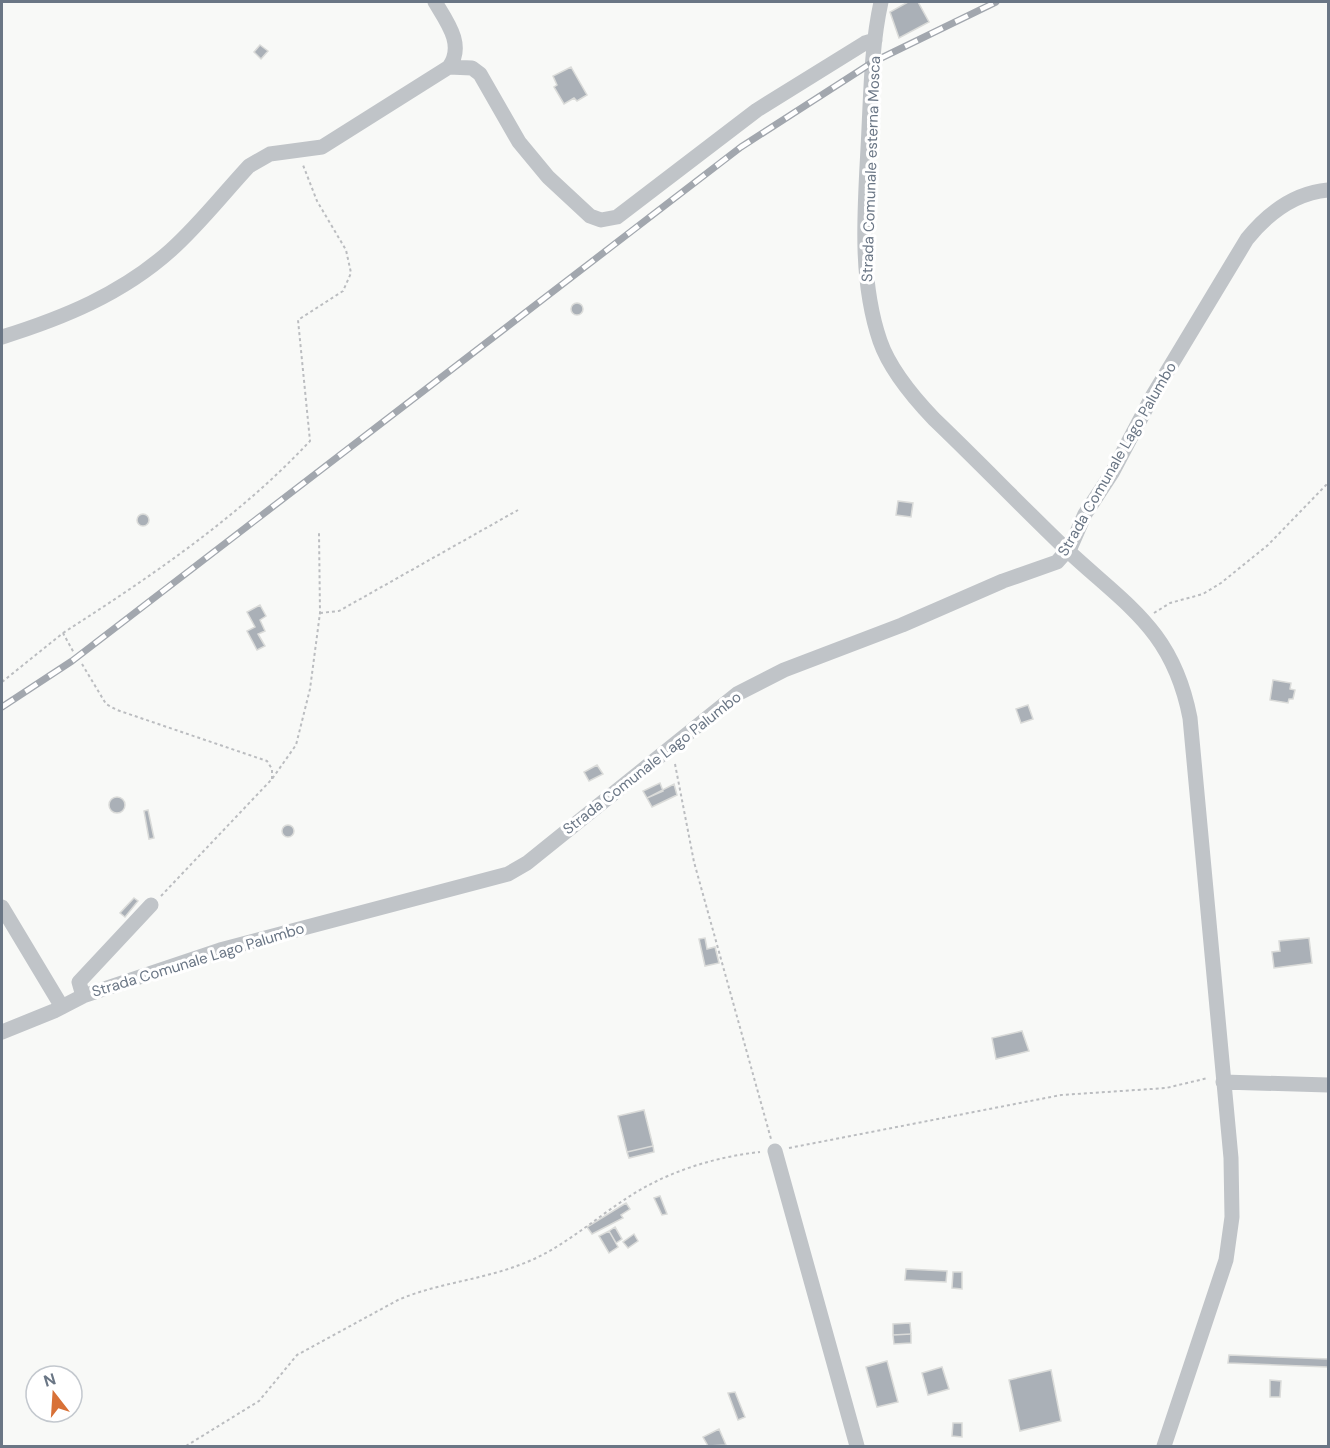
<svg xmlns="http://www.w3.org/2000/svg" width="1330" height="1448" font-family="'DM Sans',sans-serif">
  <rect width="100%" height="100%" fill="#f8f9f7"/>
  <path fill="#aab0b7" stroke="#dadbd9" stroke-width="1.5" d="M908,2H918L929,22L899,38L890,12Z
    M260,45L268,51L261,59L254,52Z
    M571,67L587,95L577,101L574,98L564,104L554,87L557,85L553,76Z
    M571 309a6 6 0 1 1 12 0a6 6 0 1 1-12 0Z
    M898,501L913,503L911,517L896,515Z
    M137 520a6 6 0 1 1 12 0a6 6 0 1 1-12 0Z
    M260,605L266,616L260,620L265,631L258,634L265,646L257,650L247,631L255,627L247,612Z
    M1273,680L1291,683L1290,689L1295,690L1293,699H1289L1288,703L1270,700Z
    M1028,705L1033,719L1021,723L1016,709Z
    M597,765L603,774L589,781L584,772Z
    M660,783L663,791L647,798L643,791Z
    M674,784L677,795L652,807L647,798Z
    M109 805a8 8 0 1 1 16 0a8 8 0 1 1-16 0Z
    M148,810L154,838L149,839L144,811Z
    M282 831a6 6 0 1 1 12 0a6 6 0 1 1-12 0Z
    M134,898L138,901L125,917L120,913Z
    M705,938L707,949L715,947L719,963L705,966L699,939Z
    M1309,938L1312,963L1274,968L1272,952L1280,951L1279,941Z
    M1022,1031L1029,1051L996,1059L992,1038Z
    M644,1110L653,1146L627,1152L618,1116Z
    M653,1146L654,1152L629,1158L627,1152Z
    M660,1196L667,1214L662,1215L654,1198Z
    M626,1203L630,1209L621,1215L623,1218L592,1234L587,1227Z
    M615,1227L622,1239L616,1243L609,1231Z
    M609,1231L618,1247L609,1253L599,1236Z
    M634,1234L638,1241L628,1248L623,1242Z
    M906,1269L947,1271L946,1282L905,1280Z
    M953,1272H962V1289L952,1288Z
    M910,1323L911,1334L893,1335V1324Z
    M911,1334V1343L894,1344L893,1335Z
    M1229,1355L1328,1359V1367L1228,1363Z
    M887,1361L898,1402L877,1407L866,1367Z
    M942,1367L949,1389L928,1395L922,1373Z
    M1051,1370L1061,1421L1020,1431L1009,1380Z
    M1270,1380L1281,1381L1280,1397H1270Z
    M735,1392L745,1417L738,1420L728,1393Z
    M953,1423H962V1437L952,1436Z
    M719,1429L726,1445L708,1446L703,1437Z"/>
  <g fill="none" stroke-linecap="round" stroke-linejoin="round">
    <path stroke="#bbbdc0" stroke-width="2" stroke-dasharray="3 3" stroke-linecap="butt" d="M320,613L339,611L518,510
      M1154,613L1170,603L1203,594L1221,583L1268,545L1328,483
      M63,633C150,577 239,517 310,441L298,320L343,291L351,273L346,250L317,201L303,165
      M82,664L106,704L117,710L267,761L272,769V779
      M2,682L63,633L74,653
      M675,764L694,862L771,1139
      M161,896L272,779L296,745L310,689L320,613L319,533
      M789,1148L1061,1095L1166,1088L1208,1078
      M186,1446L259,1401L297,1355L398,1300C437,1283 482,1280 522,1264C560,1250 593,1220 627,1198C666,1172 714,1157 760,1152"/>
    <path stroke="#c0c4c8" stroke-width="15" d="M881,2C872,43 871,86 869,128C866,198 857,274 880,341C890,370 913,397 934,419C979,462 1022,507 1067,550C1127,606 1173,630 1190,718L1231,1158L1232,1217L1226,1260L1164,1446
      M449,67L472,68L480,74L519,142L548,177L590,216L601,220L617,217L757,110L865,43L875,40
      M2,337C63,318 122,294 171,250C199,225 223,194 249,166L270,154L322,147L449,67C465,45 447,22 435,2
      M2,907L62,1007
      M83,996L79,982L151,905
      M2,1032L54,1011L83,996L220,950L508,874L527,863L737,694L784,670L902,625L1003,581L1057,562L1071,546L1085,514L1112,473L1153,395L1247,239C1268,213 1295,193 1328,190
      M1223,1082L1328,1085
      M775,1151L857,1446"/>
    <defs>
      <path id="rail" d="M2,707L72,661L741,147L873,62L996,2"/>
    </defs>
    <use href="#rail" stroke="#a2a7ae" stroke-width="7"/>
    <use href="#rail" stroke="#fff" stroke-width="4.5" stroke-dasharray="14" stroke-linecap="butt"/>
  </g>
  <g text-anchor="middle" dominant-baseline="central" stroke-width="6" stroke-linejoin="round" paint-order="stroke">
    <g font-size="15" fill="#6a7685" stroke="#fff">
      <text transform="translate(871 169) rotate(-88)">Strada Comunale esterna Mosca</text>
      <text transform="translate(1117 459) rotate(-60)">Strada Comunale Lago Palumbo</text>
      <text transform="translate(652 763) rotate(-38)">Strada Comunale Lago Palumbo</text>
      <text transform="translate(198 960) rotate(-17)">Strada Comunale Lago Palumbo</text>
    </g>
  </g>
  <rect width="1330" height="1448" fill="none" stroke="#6a7685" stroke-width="6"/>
  <g transform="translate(54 1394) rotate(343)"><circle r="28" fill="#ffffff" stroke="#c3c8ce" stroke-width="1.5"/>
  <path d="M0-4.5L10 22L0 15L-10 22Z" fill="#d87137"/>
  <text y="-9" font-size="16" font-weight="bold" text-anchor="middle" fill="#6a7685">N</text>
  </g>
</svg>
